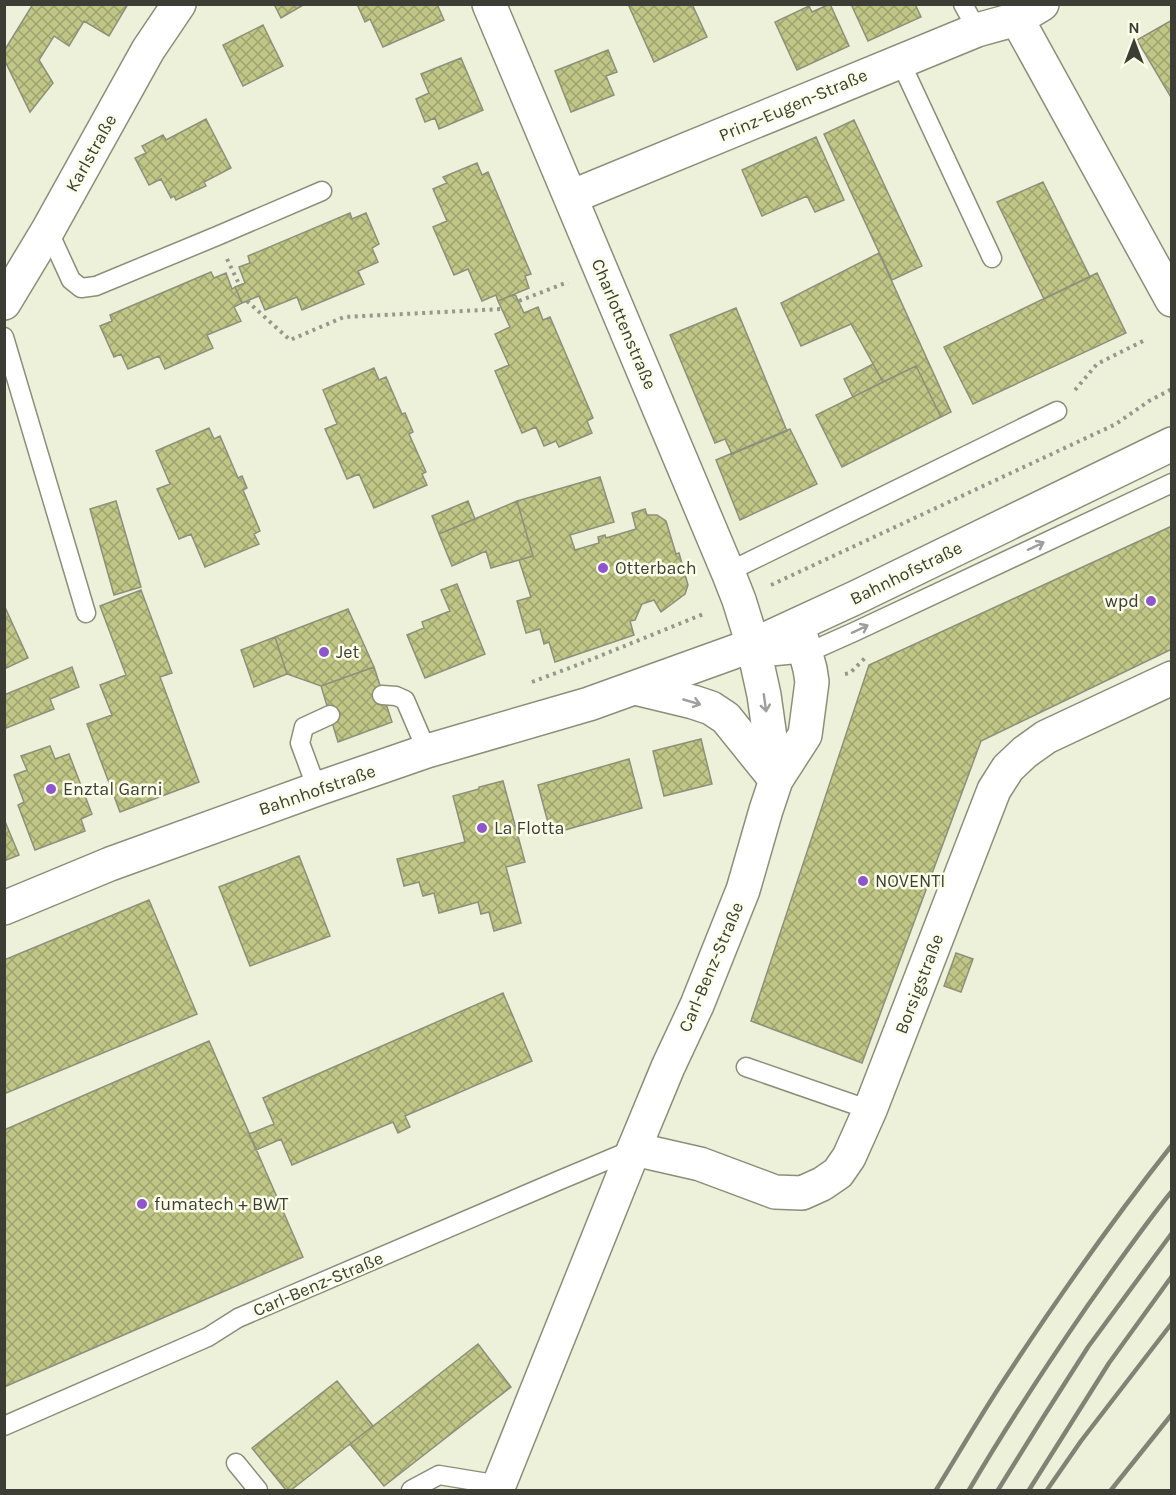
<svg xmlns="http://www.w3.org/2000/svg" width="1176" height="1495" font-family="Karla,sans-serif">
  <defs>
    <pattern id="building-cross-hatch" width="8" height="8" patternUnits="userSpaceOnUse" patternTransform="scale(1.5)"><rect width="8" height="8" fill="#c0c686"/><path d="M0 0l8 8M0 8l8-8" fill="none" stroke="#9da26e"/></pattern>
  </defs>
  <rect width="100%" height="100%" fill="#eef1da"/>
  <path fill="url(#building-cross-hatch)" stroke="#8d907b" stroke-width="1.5" d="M33,4H128L109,36L84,21L69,46L54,36L39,60L53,83L30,112L4,59V51Z
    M274,4H305L281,18Z
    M357,4H437L444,20L383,47L370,19L365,22Z
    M628,4H692L707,37L654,62Z
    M830,4L849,46L797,70L775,22L809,6L812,12Z
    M851,4H915L921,17L868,41Z
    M1172,20V99L1137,40Z
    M263,25L283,66L243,86L223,45Z
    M608,50L617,72L606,76L614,95L571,112L555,71Z
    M461,58L483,110L439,129L435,118L425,122L416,99L429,93L421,74Z
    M206,119L231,168L204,182L206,186L176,200L174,196L171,198L161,179L149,185L135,158L146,153L142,146L163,135L166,140Z
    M854,120L922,266L892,280L824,134Z
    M816,137L844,200L815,212L807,196L762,216L742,170Z
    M477,163L482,175L488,172L531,274L525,276L529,288L498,301L496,295L482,301L468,269L454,275L433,227L447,221L433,189L447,183L443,177Z
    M1043,182L1090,277L1044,299L997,202Z
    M350,213L352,219L366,213L379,244L372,248L378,262L358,271L364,284L302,310L297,297L265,310L259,296L242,303L235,287L245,283L239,267L250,263L248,256Z
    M879,253L951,412L941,417L916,366L883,382L851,324L801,346L781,303Z
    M211,272L214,278L226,273L232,289L235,287L242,303L234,307L241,321L207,335L213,348L165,369L159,356L128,369L121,354L114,357L100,326L112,321L110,315Z
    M1097,273L1126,333L973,404L944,347Z
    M515,294L524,313L538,307L543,320L550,317L593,418L587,421L592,433L559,447L556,441L544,446L536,427L522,433L495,371L509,365L495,334L510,327L498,301Z
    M736,308L787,431L732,454L725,439L715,443L670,335Z
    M873,364L883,382L853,397L844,379Z
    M916,366L941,417L842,467L816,415Z
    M374,368L379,380L386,377L402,414L405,413L413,432L409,434L426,472L422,474L427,485L374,508L359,474L347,479L325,429L337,424L323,390Z
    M209,428L214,439L220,436L238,478L242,476L247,488L243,490L260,531L254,534L259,544L205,567L191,534L179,539L157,489L170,484L156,451Z
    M790,429L817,484L740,520L716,460Z
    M600,477L614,522L570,535L575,550L599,543L598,537L605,535L606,538L636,529L632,513L645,509L647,515H657L666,521L676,554L679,553L688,585L685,594L661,612L654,600L642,604L635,620L630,621L634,635L555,662L549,642L544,644L540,629L526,633L517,601L531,597L519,560L533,556L517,501Z
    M116,501L141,587L114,595L90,509Z
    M468,501L475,519L439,534L432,516Z
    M517,501L533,556L491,568L486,551L452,566L439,534Z
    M1172,526V649L981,741L862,1063L751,1021L869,665Z
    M457,584L485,654L425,678L407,635L424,628L422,622L450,611L441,590Z
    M141,590L172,673L160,677L199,782L120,812L87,724L112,715L100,685L126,675L100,606Z
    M4,605L28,658L4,669Z
    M348,609L374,667L321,686L287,674L275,637Z
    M275,637L287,674L254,687L241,650Z
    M72,667L79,687L50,699L54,709L4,729V695Z
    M374,667L392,722L338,742L321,686Z
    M701,739L712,784L664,796L653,751Z
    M50,746L55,759L69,754L92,814L81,819L85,831L35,850L18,805L24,802L14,775L27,770L21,756Z
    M629,759L642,808L551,834L538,785Z
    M503,781L525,862L506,867L521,923L494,931L489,912L481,914L478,902L439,913L434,893L423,896L419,882L404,886L397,859L465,842L453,796L479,789V787Z
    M4,819L19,855L4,861Z
    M299,856L330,936L250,966L219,887Z
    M149,900L197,1014L4,1094V960Z
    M956,953L973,959L961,992L944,986Z
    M503,993L532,1061L405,1116L410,1127L398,1133L393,1122L292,1165L281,1139L256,1150L249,1134L274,1124L263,1098Z
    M209,1041L303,1257L4,1387V1130Z
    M478,1344L511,1387L384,1486L350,1444Z
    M337,1381L373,1426L291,1490H286L252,1448Z"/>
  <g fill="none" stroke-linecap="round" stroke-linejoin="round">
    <defs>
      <path id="lane" d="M963,4L977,30
        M900,61L992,258
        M48,230L71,280L81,288L96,286L217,236L322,191
        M4,337L86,613
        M728,572L1057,411
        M750,656L757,658L807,653L854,632L1172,483
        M382,695L396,696L405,700L427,751
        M317,789L300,743L304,727L330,715
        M746,1067L870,1110
        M4,1426L208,1337L238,1318L560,1180L634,1149
        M236,1463L258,1490
        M411,1490L439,1475L500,1485"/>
      <path id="street" d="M489,4L728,572L739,600L753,645
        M1017,19L1172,300
        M571,197L977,30L1017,19L1042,4
        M4,303L48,230L148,50L179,4
        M635,688L693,702L711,708L726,718L776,780
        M634,1149L700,1164L775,1192L802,1193L822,1184L838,1173L849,1157L870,1110L994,790L1008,768L1025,752L1046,737L1172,678"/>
      <path id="secondary" d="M753,645L764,695L776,780
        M4,908L110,864L317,789L427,751L589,704L753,645L857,597L1172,444
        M497,1490L634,1149L668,1067L697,1005L743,890L766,810L776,780L805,735L812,682L810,669L798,625"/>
    </defs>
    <use href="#lane" stroke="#8b8e79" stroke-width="21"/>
    <use href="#street" stroke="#8b8e79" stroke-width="36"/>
    <use href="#secondary" stroke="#8b8e79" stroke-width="36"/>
    <path stroke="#969989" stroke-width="4" stroke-dasharray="3 4.5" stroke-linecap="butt" d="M227,259L240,286
      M247,301L290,340L344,317L502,309
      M519,301L568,282
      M1075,390L1097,364L1143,341
      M771,585L1116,424L1149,401L1172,389
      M845,674L850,673L865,658
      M532,682L580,664L706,613"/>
    <use href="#lane" stroke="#fff" stroke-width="18"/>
    <use href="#street" stroke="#fff" stroke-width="33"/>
    <use href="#secondary" stroke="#fff" stroke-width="33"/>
    <path stroke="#818475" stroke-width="4.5" d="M936,1490C957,1456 978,1420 1000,1386C1054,1303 1111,1222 1172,1145
      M969,1490C1006,1427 1046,1366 1088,1305C1115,1267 1142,1228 1172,1191
      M998,1490L1044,1416L1088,1347L1172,1233
      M1029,1490L1109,1363L1172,1276
      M1047,1490L1081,1441L1172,1323
      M1111,1490L1172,1414"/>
  </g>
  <defs><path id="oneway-shaft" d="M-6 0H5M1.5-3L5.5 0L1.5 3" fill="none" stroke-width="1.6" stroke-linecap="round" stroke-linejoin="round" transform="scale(1.5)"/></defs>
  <g stroke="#9e9e9a">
    <use href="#oneway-shaft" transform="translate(1036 546) rotate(-25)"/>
    <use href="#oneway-shaft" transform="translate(860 629) rotate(-25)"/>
    <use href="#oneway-shaft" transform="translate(692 702) rotate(16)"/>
    <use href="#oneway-shaft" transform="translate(765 703) rotate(82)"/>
  </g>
  <g fill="#8e55cd" stroke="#fbfee8" stroke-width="2">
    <circle cx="603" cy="568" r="6"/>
    <circle cx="1151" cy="601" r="6"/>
    <circle cx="324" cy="652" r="6"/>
    <circle cx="51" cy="789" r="6"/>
    <circle cx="482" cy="828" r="6"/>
    <circle cx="863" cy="881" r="6"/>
    <circle cx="142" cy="1204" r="6"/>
  </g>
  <g text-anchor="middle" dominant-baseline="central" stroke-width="5" stroke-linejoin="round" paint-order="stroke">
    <g font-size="18" fill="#3c3e35" stroke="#fbfee8">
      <text transform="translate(793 105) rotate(-23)">Prinz-Eugen-Straße</text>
      <text transform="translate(91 153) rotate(-61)">Karlstraße</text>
      <text transform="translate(624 324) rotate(67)">Charlottenstraße</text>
      <text transform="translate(906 573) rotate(-26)">Bahnhofstraße</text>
      <text transform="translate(317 790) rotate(-19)">Bahnhofstraße</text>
      <text transform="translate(711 967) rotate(-67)">Carl-Benz-Straße</text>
      <text transform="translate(919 984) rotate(-69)">Borsigstraße</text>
      <text transform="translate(318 1284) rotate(-23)">Carl-Benz-Straße</text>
    </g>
    <g font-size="18" fill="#3c3e35" stroke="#fbfee8" text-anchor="start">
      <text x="615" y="568">Otterbach</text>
      <text x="1139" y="601" text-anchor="end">wpd</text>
      <text x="336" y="652">Jet</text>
      <text x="63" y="789">Enztal Garni</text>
      <text x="494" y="828">La Flotta</text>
      <text x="875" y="881">NOVENTI</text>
      <text x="154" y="1204">fumatech + BWT</text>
    </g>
  </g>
  <rect width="1176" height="1495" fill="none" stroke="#3c3e35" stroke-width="12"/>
  <g transform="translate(1134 42)" stroke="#fbfee8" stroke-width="4.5" paint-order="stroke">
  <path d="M0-4.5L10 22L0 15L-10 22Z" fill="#3c3e35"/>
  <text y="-9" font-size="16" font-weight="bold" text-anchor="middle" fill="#3c3e35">N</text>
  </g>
</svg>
